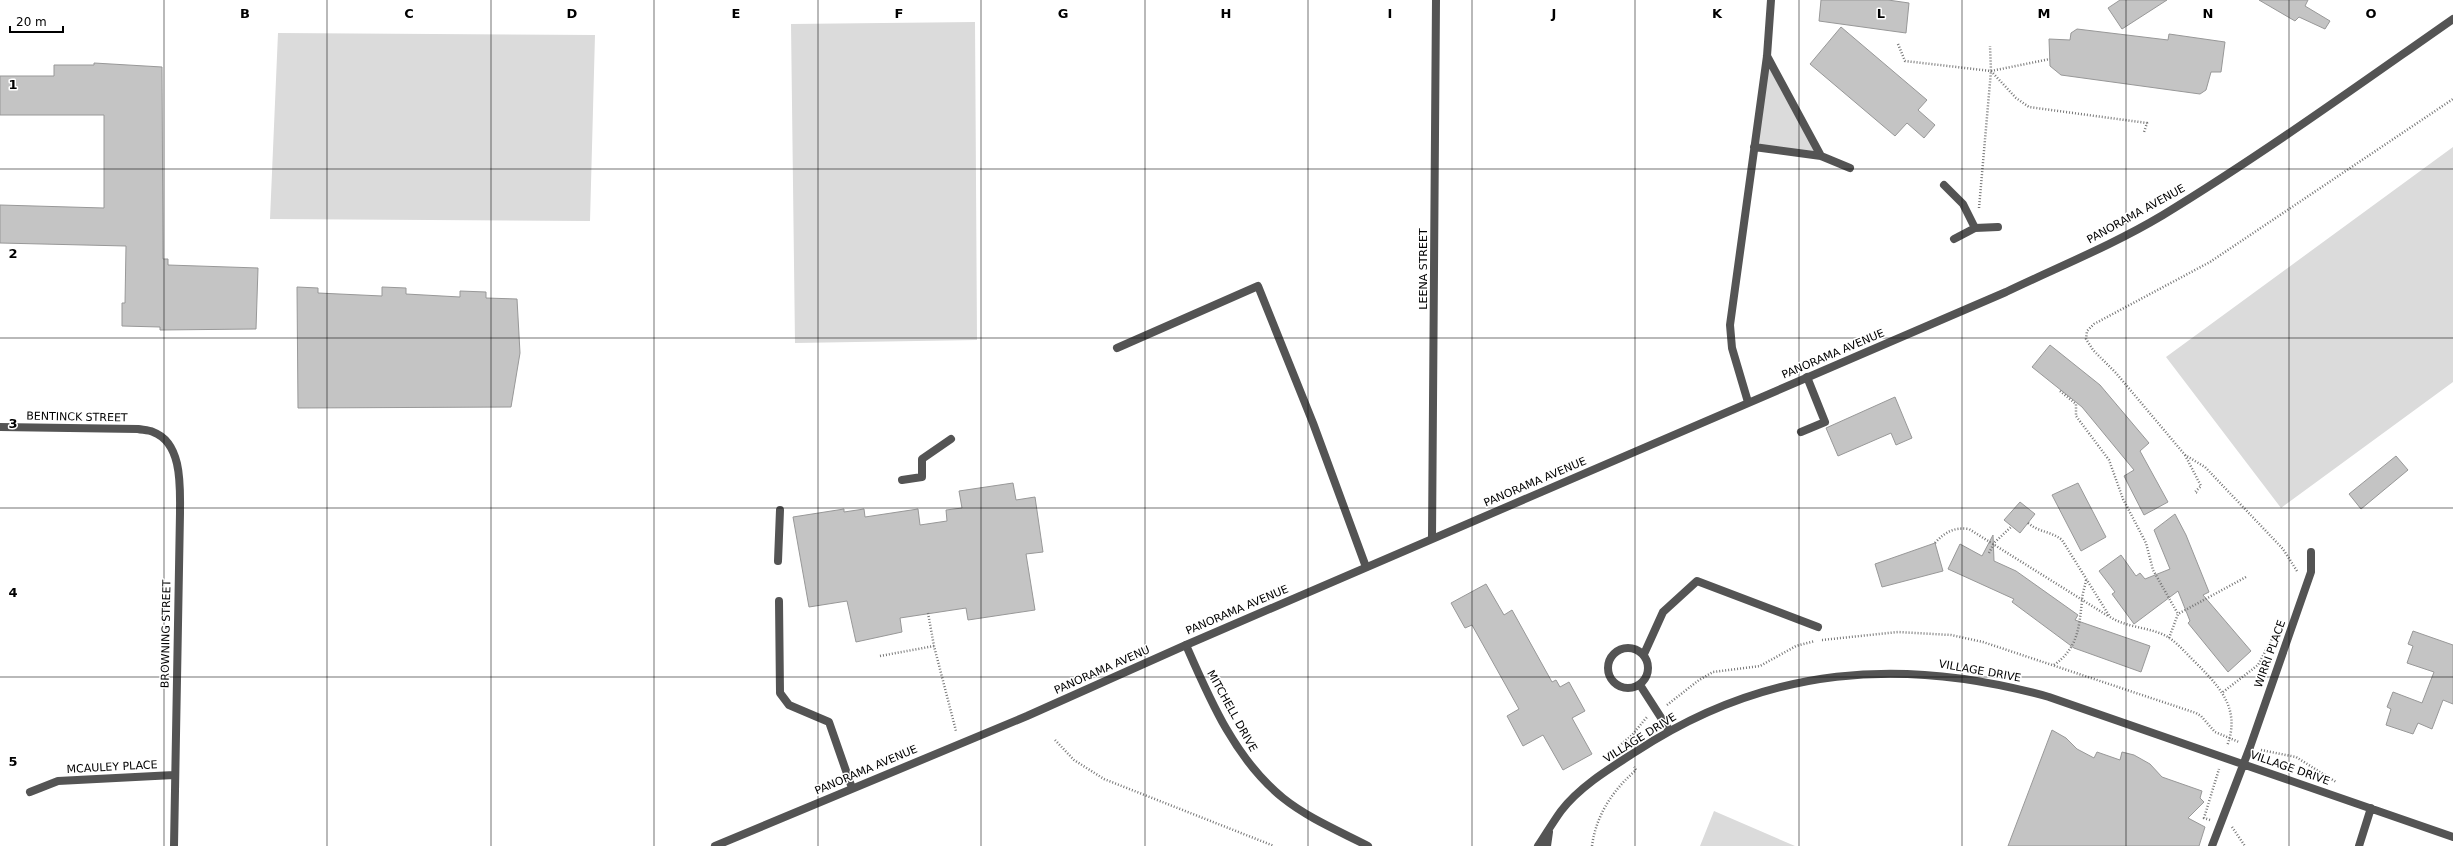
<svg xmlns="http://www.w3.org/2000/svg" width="2453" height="846" font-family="'DejaVu Sans',sans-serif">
  <rect width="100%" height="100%" fill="#fff"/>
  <path fill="#dbdbdb" d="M975,22L977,340L795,343L791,24Z
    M278,33L595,35L590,221L270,219Z
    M1767,56L1821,156L1754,147Z
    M2453,147V382L2281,508L2166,357Z
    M1714,811L1795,846H1700Z"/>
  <path fill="#c4c4c4" stroke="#989898" d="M1821,0H1888L1909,3L1906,33L1819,21Z
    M2120,0H2167L2122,29L2108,8Z
    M2259,0H2308L2305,6L2330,21L2325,29L2299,17L2295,21Z
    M1841,27L1927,100L1918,110L1935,125L1924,138L1907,123L1895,136L1810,64Z
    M2077,29L2168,40L2169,34L2225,42L2221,72H2211L2206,90L2200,94L2061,75L2050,66L2049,39L2070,40L2071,33Z
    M94,63L162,67L163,259H168V265L258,268L256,329L160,330V327L122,326V303H125L126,246L0,243V205L104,208V115H0V76H54V65H94Z
    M297,287L318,288V293L382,296V287L406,288V294L460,297V291L486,292V298L517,299L520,353L511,407L298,408Z
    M2050,345L2100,385L2149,443L2140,451L2168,502L2144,515L2124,476L2134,470L2082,407L2032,367Z
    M1895,397L1912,438L1896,445L1891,433L1838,456L1826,428Z
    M2396,456L2408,470L2361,509L2349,494Z
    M1013,483L1016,500L1035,497L1043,552L1026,554L1035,610L968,620L966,608L900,618L902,632L856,642L847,601L809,607L793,517L844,509V512L864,509L865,517L918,509L920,525L947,521L946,510L962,508L959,491Z
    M2078,483L2106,537L2081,551L2052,495Z
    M2020,502L2035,514L2020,533L2004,520Z
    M2175,514L2186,535L2209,592L2203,595L2251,651L2228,672L2188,623L2190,621L2178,591L2134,624L2112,594L2115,592L2099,571L2121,555L2136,576L2140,573L2145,579L2170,569L2154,530Z
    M1993,535L1994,561L2016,571L2078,615L2075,620L2150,646L2141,672L2074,648L2012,602L2014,599L1948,569L1960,544L1982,556Z
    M1935,543L1943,571L1882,587L1875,564Z
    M1486,584L1504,615L1512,610L1552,682L1556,680L1560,687L1569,682L1585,711L1572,718L1592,754L1563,770L1543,735L1523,746L1507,716L1519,709L1472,625L1465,628L1451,603Z
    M2413,631L2453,645V704L2443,700L2432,729L2418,723L2413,734L2386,725L2391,709L2387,707L2393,692L2422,703L2434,672L2407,663L2413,646L2408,644Z
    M2052,730L2066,738L2077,749L2094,758L2097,752L2120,760L2122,752L2134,755L2150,764L2162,777L2202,791L2200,798L2204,802L2188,818L2205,827L2199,846H2008Z"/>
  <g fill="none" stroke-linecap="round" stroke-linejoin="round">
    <path stroke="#767676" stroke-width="2.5" stroke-dasharray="1 2" stroke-linecap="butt" d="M1898,44L1905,61L1991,71L2050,59
      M1991,71L2016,98L2029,107L2147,123L2144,132
      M1979,208L1991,71L1990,46
      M2060,391L2076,404V416L2109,460L2123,499L2146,543L2153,570L2178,614
      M2185,455L2201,486L2195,492L2197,493
      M2028,523C2040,533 2051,531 2062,540L2110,617C2126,627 2145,627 2162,634C2174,639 2183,650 2192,659C2217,684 2242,707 2227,746
      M1935,543C1945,532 1954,527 1969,529L2108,616
      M1989,553L1994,543L2012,526
      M2297,571L2283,549L2205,467L2185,455L2116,373L2093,350L2086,339L2087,331L2094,324L2210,262L2453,99
      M928,613L934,646L956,731
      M2169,638L2178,614L2246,577
      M1822,640L1898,632L1951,635L1983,642L2196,713L2201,716L2215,732L2239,742
      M880,656L934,646
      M2054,665C2078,648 2079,628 2082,601C2082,594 2085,587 2086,580
      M2223,692L2258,665L2273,637
      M1667,705L1699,680L1713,672L1760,666L1796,646L1815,641
      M1055,740L1074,760L1104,779L1274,846
      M1619,746L1632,735L1647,717
      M2261,750L2296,757L2336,782
      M2210,820L2204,818L2219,769
      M2232,827L2245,846
      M1592,846C1596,815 1613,790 1636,770L1634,767"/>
    <path stroke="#545454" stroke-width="8" d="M1767,56L1821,156
      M1754,147L1821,156L1850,168
      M1944,185L1963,204L1975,228
      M1954,239L1975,228L1998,227
      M1117,348L1258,286L1313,423L1366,567
      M1748,402L1732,348L1730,325L1767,56L1771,0
      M1801,432L1825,422L1807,377
      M902,480L922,477V459L951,439
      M778,561L780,510
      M779,601L780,693L789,705L829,722L852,788
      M1186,645C1210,700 1235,759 1283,798C1308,818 1339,831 1368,846
      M1608 668a20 20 0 1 1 40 0a20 20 0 1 1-40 0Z
      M1644,654L1663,612L1697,581L1818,627
      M1640,685L1669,730
      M1538,846C1546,834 1553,822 1561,811C1580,786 1612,767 1637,751C1767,666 1902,656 2049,697L2453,837
      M1547,846L1549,832
      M2212,846L2250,747L2311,572V552
      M2359,846L2371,808"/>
    <path stroke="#545454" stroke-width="8" d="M0,427L138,429C143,430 149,430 153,432C183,443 180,488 180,513L174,846
      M1432,538L1436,0
      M30,792L58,781L174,775"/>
    <path stroke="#545454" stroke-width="8" d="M715,846L1027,716L1186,645L2006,292C2058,267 2113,245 2163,215C2263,154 2357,86 2453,19"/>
  </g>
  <path fill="none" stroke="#000" stroke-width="1" stroke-opacity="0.55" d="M164,0V846M327,0V846M491,0V846M654,0V846M818,0V846M981,0V846M1145,0V846M1308,0V846M1472,0V846M1635,0V846M1799,0V846M1962,0V846M2126,0V846M2289,0V846M0,169H2453M0,338H2453M0,508H2453M0,677H2453"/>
  <g text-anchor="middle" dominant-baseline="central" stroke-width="3" stroke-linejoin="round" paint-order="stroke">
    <g font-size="11" fill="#000" stroke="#fff">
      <text transform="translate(2136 214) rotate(-29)">PANORAMA AVENUE</text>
      <text transform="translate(1423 269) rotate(-90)">LEENA STREET</text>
      <text transform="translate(1833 354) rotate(-23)">PANORAMA AVENUE</text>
      <text transform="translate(77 417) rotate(1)">BENTINCK STREET</text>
      <text transform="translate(1535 482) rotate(-23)">PANORAMA AVENUE</text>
      <text transform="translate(1237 610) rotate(-23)">PANORAMA AVENUE</text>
      <text transform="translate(166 634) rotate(-89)">BROWNING STREET</text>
      <text transform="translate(2270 654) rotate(-70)">WIRRI PLACE</text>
      <text transform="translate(1102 670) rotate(-24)">PANORAMA AVENU</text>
      <text transform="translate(1980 671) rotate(10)">VILLAGE DRIVE</text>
      <text transform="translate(1232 711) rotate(61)">MITCHELL DRIVE</text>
      <text transform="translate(1640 738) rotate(-32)">VILLAGE DRIVE</text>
      <text transform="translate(112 767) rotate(-3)">MCAULEY PLACE</text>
      <text transform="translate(2290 768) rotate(19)">VILLAGE DRIVE</text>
      <text transform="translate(866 770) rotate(-23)">PANORAMA AVENUE</text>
    </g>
  </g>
  <g font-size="13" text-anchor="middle" font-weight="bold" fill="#000" stroke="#fff" stroke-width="3" stroke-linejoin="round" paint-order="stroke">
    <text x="245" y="18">B</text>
    <text x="409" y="18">C</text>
    <text x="572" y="18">D</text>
    <text x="736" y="18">E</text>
    <text x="899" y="18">F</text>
    <text x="1063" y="18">G</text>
    <text x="1226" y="18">H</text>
    <text x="1390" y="18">I</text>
    <text x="1554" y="18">J</text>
    <text x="1717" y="18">K</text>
    <text x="1881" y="18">L</text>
    <text x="2044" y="18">M</text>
    <text x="2208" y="18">N</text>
    <text x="2371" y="18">O</text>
    <text x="13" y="89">1</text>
    <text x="13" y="258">2</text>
    <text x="13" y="428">3</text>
    <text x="13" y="597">4</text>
    <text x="13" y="766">5</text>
  </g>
  <path d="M10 26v6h53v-6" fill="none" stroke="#000000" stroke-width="2"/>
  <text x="16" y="26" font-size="12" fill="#000000" stroke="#ffffff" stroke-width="3" paint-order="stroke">20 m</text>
</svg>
